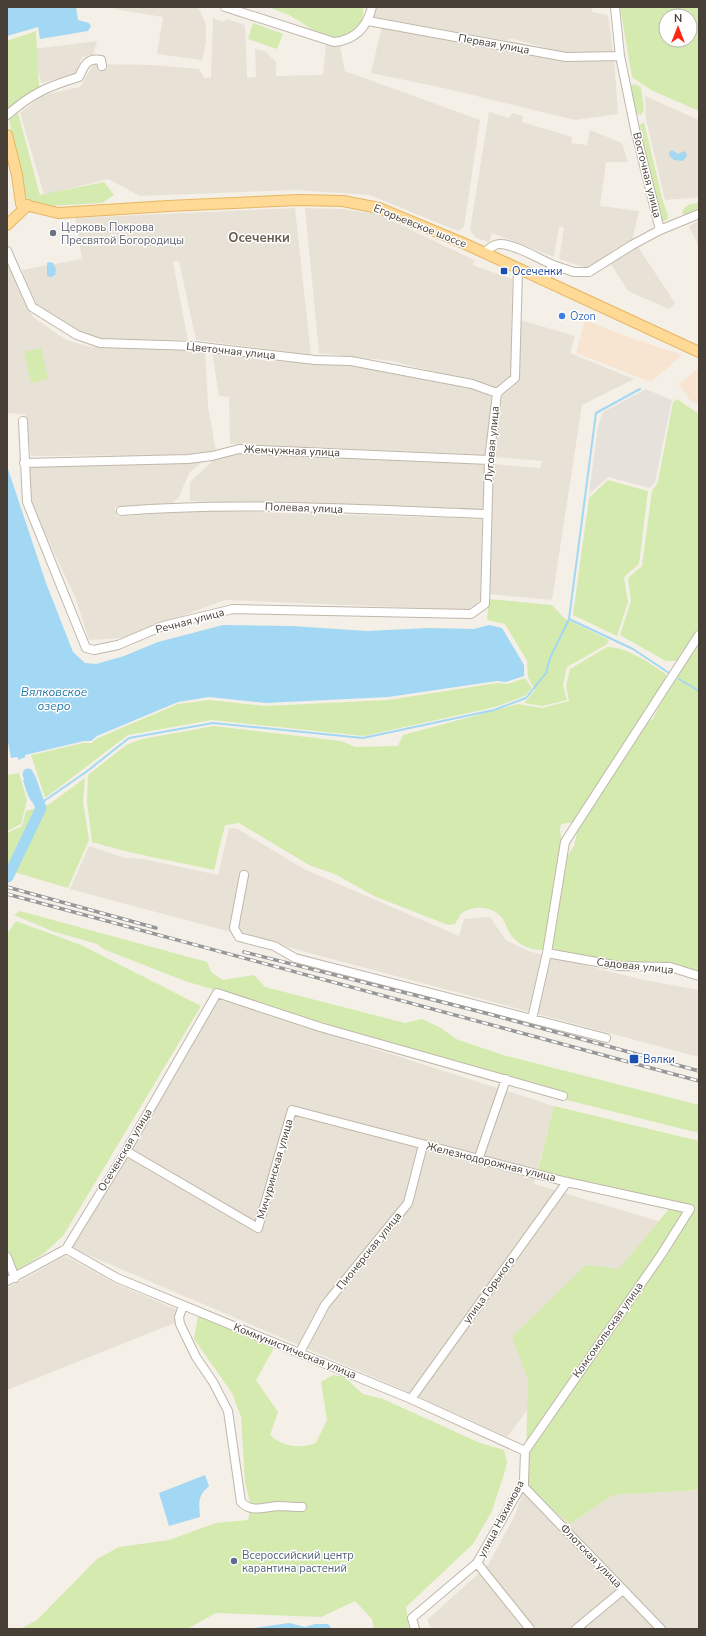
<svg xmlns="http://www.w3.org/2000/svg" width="706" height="1636" font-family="'Nunito Sans',sans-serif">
  <rect width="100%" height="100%" fill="#f4f0e8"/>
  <path fill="#e8e1d6" d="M114,7H198L206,24V43L202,60L157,54L163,17L115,9Z
    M376,7H593L592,12L608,15L613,52L565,53L509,38L508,41L373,17Z
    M213,18L223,22L227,19L245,25L247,78L256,77L255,49L265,51L276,62V76L323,75L326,45L340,46L345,71L480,120L464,227L458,231L370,195L296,190L140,196L108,179L44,195L20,113L43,95L80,87L94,64L154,65L199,69L204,78H211Z
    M382,26L567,62L614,59L618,114L575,120L448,89L371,73Z
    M97,41L93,55L82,57L76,74L41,83L34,49Z
    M645,96L699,120V197L665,200L646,119Z
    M489,112L509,118L512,113L523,116L522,122L572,137L571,143L587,145L590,130L622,143L628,162H606L600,206L639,211L632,241L614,250L598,263L587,268L559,259L564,228L559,227L554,257L492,233L489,242L476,238L470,230Z
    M295,208L311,355L196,340L179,261L173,262L188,340L108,341L80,333L35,307L22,270L82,259L75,218Z
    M305,208L343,209L378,214L474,260L473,265L512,279L511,374L498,388L392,361L319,353Z
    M699,221V247L689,226Z
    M638,247L675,303L669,309L628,291L611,264Z
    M7,261L33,317L66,340L91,347L205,351L208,406L216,452L180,455L31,456L25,414L7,413Z
    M520,320L575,336L570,353L634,379L582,405L552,600L488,594L493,464L540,468L542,461L493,457L502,396L519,381Z
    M212,351L268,361L347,364L472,386L493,395L486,455L230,444L229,397L219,396Z
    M240,452L485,462L483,512L190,501V482L217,457Z
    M207,458L189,473L179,497L171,504L115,507L117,517L191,510L482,519L480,601L470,610L225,600L122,638L89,640L75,597L29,499L28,465Z
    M229,828L238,829L304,869L459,936L464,919L490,917L506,940L528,951L644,980L699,990V1057L70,889L89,846L125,858L143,859L218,875Z
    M218,999L554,1106L534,1184L668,1224L507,1437L415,1395L72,1248Z
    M65,1256L116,1284L176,1309L177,1322L7,1390V1288Z
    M525,1487L570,1524L613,1495L699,1490V1629H432L427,1620L488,1565L515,1515Z"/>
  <path fill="#f7e5d2" d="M585,320L620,334L682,355L651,382L576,353Z
    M699,368V405L690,400L678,384Z"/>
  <path fill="#e7e1dc" d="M646,389L672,400L655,482L649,488L608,477L589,494L598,426L603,412Z"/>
  <path fill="#d4eaaf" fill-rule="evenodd" d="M269,7H363C364,19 361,23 352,30C332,47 313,29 294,18C287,13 277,11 269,7Z
    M620,7H699V111L651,90L632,77ZM666,16H690V40H666Z
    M253,23L283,34L277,49L248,39Z
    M36,31L39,88L7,109V41Z
    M634,84L641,87L644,111L640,115L636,113L631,86Z
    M18,113L40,195L104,182L114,195L102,203L34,207L24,194L9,119Z
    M644,122L663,202L668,215L667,220L662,221L659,216L640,125Z
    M698,203L699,211L685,215L682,213C684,205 690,204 698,203Z
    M41,348L48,379L31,383L24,352Z
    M677,399L699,414V627L676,661H666L620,635L631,601L628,578L642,566L652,491L658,482L673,402Z
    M608,480L648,491L639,564L624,577L628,602L617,636L573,615L589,498Z
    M489,599L552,605L564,618L609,640L606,645L567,667L563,685L567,700L542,706L524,703L535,690L528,677L527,661L505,624L487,620Z
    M699,641V972L670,964L619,962L559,952L552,947L567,857L574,846L578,828L645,723L653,719L658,708Z
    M607,647C628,647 649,663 666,674L667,679L575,822L561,824L560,829L562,844L543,950C532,951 518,945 511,935C507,930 506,924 503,919C494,906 473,904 461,914C459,916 457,921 455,924L448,925L374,896L337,875L309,865L239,823L225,825L214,870C173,861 132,854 92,842L87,802L88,775L126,745L142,739L214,726L341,741L355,747L398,746L403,735L518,704L542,708L569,701L566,686L570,669Z
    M525,678L532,688L525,696L495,707L364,736L212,720L128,735L45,798L31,755L83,743H91L98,738L178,704L209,700L265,706L388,700L497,683L507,684Z
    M19,773L27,800L21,824L7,831V775Z
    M85,778L83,802L89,840L68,888L7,870V833L22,826L26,811L48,805Z
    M20,911L207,962L211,972L223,980L254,975L265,987L405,1023L422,1019L441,1028L456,1039L503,1055L699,1105V1133L503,1084L354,1032L185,981L103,949L97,944L52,931L14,915Z
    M16,921L81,945L201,1006L63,1236L42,1255L7,1276V934Z
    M554,1106L699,1141V1490L613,1495L570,1524L525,1487L528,1380L512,1337L586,1265L619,1269L674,1203L538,1170Z
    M198,1316L274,1348L256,1380L278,1412L270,1435C283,1447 300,1449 316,1443L327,1420L321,1382L333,1375L344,1377L363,1394L383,1399L480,1443L504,1450L507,1462L504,1474L492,1511L473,1544L406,1607L409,1629H374L372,1619L355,1601L321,1617L216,1613L187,1629H20L37,1620L97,1559L119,1547L169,1540L216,1523L248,1520L251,1507L245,1482L241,1417L232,1393L194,1339Z"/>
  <path fill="#a2d8f3" d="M7,7H76L78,20L89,23L91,26L88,31L40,39L38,27L7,36Z
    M672,150L678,154L685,151L687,156L683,161L674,160L669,155V152Z
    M49,262L53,263L56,269L55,275L51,277L47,276V263Z
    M7,466L46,583L73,652L85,663L96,664L124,656L158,642L223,625L292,626L367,631L429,628L474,629L489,625L502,628L524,665V676L506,682L497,681L388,697L266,703L209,697L178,702L97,736L91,741H84L25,755V757L19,760L17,757L11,758L7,737Z
    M30,772L32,776L35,775L44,801L41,808C28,803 27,792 23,780L26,778L25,775Z
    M205,1475L209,1486C197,1497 199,1502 200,1517L169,1526L159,1493Z
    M289,1623L305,1627L315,1624H328L332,1629H246Z"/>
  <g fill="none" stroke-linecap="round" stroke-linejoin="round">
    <path stroke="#a2d8f3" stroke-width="2" d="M569,619L633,649L669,673
      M679,679L699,691
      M44,801L86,772L129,738L213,723L363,738L494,710L526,698L546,673L550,658L569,619L596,413L640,389"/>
    <path stroke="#a2d8f3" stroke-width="11" d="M8,877L41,808L28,774"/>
    <defs>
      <path id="minor" d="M225,7L334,42C355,40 367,27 372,7
        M615,7L620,56L635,129L660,230
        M368,21L566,57L620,56
        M7,115C33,93 46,87 79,77C84,66 87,57 101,60L102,66
        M7,251L32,307L77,335L100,343L194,346L315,360L351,361L472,384L497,393
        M484,253C489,249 493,244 500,244C515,244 539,259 553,265
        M544,281L553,265L574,272H589L632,245L660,230L699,214
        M23,421L27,502L86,648L94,650L118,645L163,626L233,609L471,614L485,604L489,460L497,393L515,378L518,270
        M24,463L188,459L212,456L239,449L489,460
        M121,511C242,501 365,510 486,514
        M244,875L234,928L239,937L274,946L295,958L606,1038
        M547,953L619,966L670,967L699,976
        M532,1019L547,953L565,842L699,635
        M126,1151L258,1228L292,1110L567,1182L690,1209L661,1255L525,1451
        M478,1160L506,1079
        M66,1249L117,1278L411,1399L525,1451
        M7,1257L15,1278
        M7,1281L66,1249L126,1151L217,993L320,1027L563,1096
        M183,1306L179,1317L180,1324L196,1357L213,1382L228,1411L241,1502C251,1513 264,1507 277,1506C285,1506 293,1507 302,1507
        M300,1352L325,1305L408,1203L423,1145
        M411,1399L567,1182
        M524,1481V1487L661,1629
        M477,1563L530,1629
        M415,1629L412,1618L477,1563L524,1481L525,1451
        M576,1629L623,1590"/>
      <path id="major" d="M7,135L17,175L21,204L58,213L168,206L299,200L343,201L379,208L461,242L699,352
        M7,225L28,205"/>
    </defs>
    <use href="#minor" stroke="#c0b7aa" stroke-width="10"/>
    <use href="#major" stroke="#e7b662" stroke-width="12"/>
    <use href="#minor" stroke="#fff" stroke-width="8"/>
    <use href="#major" stroke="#ffd996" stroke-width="10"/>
    <defs>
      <path id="rail" d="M7,887L156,928
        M7,894L699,1081
        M244,952L489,1014L699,1071"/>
    </defs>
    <use href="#rail" stroke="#979797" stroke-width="3.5"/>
    <use href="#rail" stroke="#fff" stroke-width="2" stroke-dasharray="6" stroke-linecap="butt"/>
  </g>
  <circle fill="#6b7280" stroke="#fff" stroke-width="1.5" cx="53" cy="233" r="4"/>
  <g fill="#1a4fb4" stroke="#fff" stroke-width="1.5">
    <rect x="500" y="267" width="8" height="8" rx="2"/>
    <rect x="629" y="1054" width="10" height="10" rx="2"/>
  </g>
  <circle fill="#3f7fe0" stroke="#fff" stroke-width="1.5" cx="562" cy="316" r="4"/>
  <circle fill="#5c6f8a" stroke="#fff" stroke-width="1.5" cx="234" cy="1561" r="4"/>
  <g text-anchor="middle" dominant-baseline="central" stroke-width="3" stroke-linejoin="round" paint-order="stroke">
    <g font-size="11" fill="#484036" stroke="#fff">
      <text transform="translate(494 44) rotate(10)">Первая улица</text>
      <text transform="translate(647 175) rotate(76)">Восточная улица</text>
      <text transform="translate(420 226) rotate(22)">Егорьевское шоссе</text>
      <text transform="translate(231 351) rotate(6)">Цветочная улица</text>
      <text transform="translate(492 444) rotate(-85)">Луговая улица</text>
      <text transform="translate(292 451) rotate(2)">Жемчужная улица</text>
      <text transform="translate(304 508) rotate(2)">Полевая улица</text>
      <text transform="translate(190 621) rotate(-15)">Речная улица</text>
      <text transform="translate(635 966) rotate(6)">Садовая улица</text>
      <text transform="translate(125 1150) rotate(-59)">Осеченская улица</text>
      <text transform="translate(491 1162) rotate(14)">Железнодорожная улица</text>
      <text transform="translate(275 1169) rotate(-74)">Мичуринская улица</text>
      <text transform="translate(369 1251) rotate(-51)">Пионерская улица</text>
      <text transform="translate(489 1290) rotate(-54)">улица Горького</text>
      <text transform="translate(608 1330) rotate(-55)">Комсомольская улица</text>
      <text transform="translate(295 1351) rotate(22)">Коммунистическая улица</text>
      <text transform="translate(501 1519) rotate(-62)">улица Нахимова</text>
      <text transform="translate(591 1556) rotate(46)">Флотская улица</text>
    </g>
    <g font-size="11" fill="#5b616d" stroke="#fff" text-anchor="start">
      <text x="61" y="227">Церковь Покрова<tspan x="61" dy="13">Пресвятой Богородицы</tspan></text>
    </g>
    <g font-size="11" fill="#164399" stroke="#fff" text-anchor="start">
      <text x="512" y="271">Осеченки</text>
      <text x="643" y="1059">Вялки</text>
    </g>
    <g font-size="11" fill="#366cbe" stroke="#fff" text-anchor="start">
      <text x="570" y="316">Ozon</text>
    </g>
    <g font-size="11" fill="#4e5e75" stroke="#fff" text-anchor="start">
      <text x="242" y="1555">Всероссийский центр<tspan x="242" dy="13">карантина растений</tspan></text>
    </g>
    <g font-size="12" font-style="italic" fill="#287ba7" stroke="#fff">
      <text x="54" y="692">Вялковское<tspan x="54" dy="14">озеро</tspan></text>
    </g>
    <g font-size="13" font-weight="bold" fill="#6b5d4d" stroke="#fff">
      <text x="259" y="238">Осеченки</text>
    </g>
  </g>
  <rect width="706" height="1636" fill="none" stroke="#484036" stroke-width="16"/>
  <g transform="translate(678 28)"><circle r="19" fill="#ffffff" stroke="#b6b3af"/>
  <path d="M0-3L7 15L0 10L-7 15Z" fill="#ff2614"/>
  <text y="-6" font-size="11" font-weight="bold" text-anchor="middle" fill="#484036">N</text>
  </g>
</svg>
